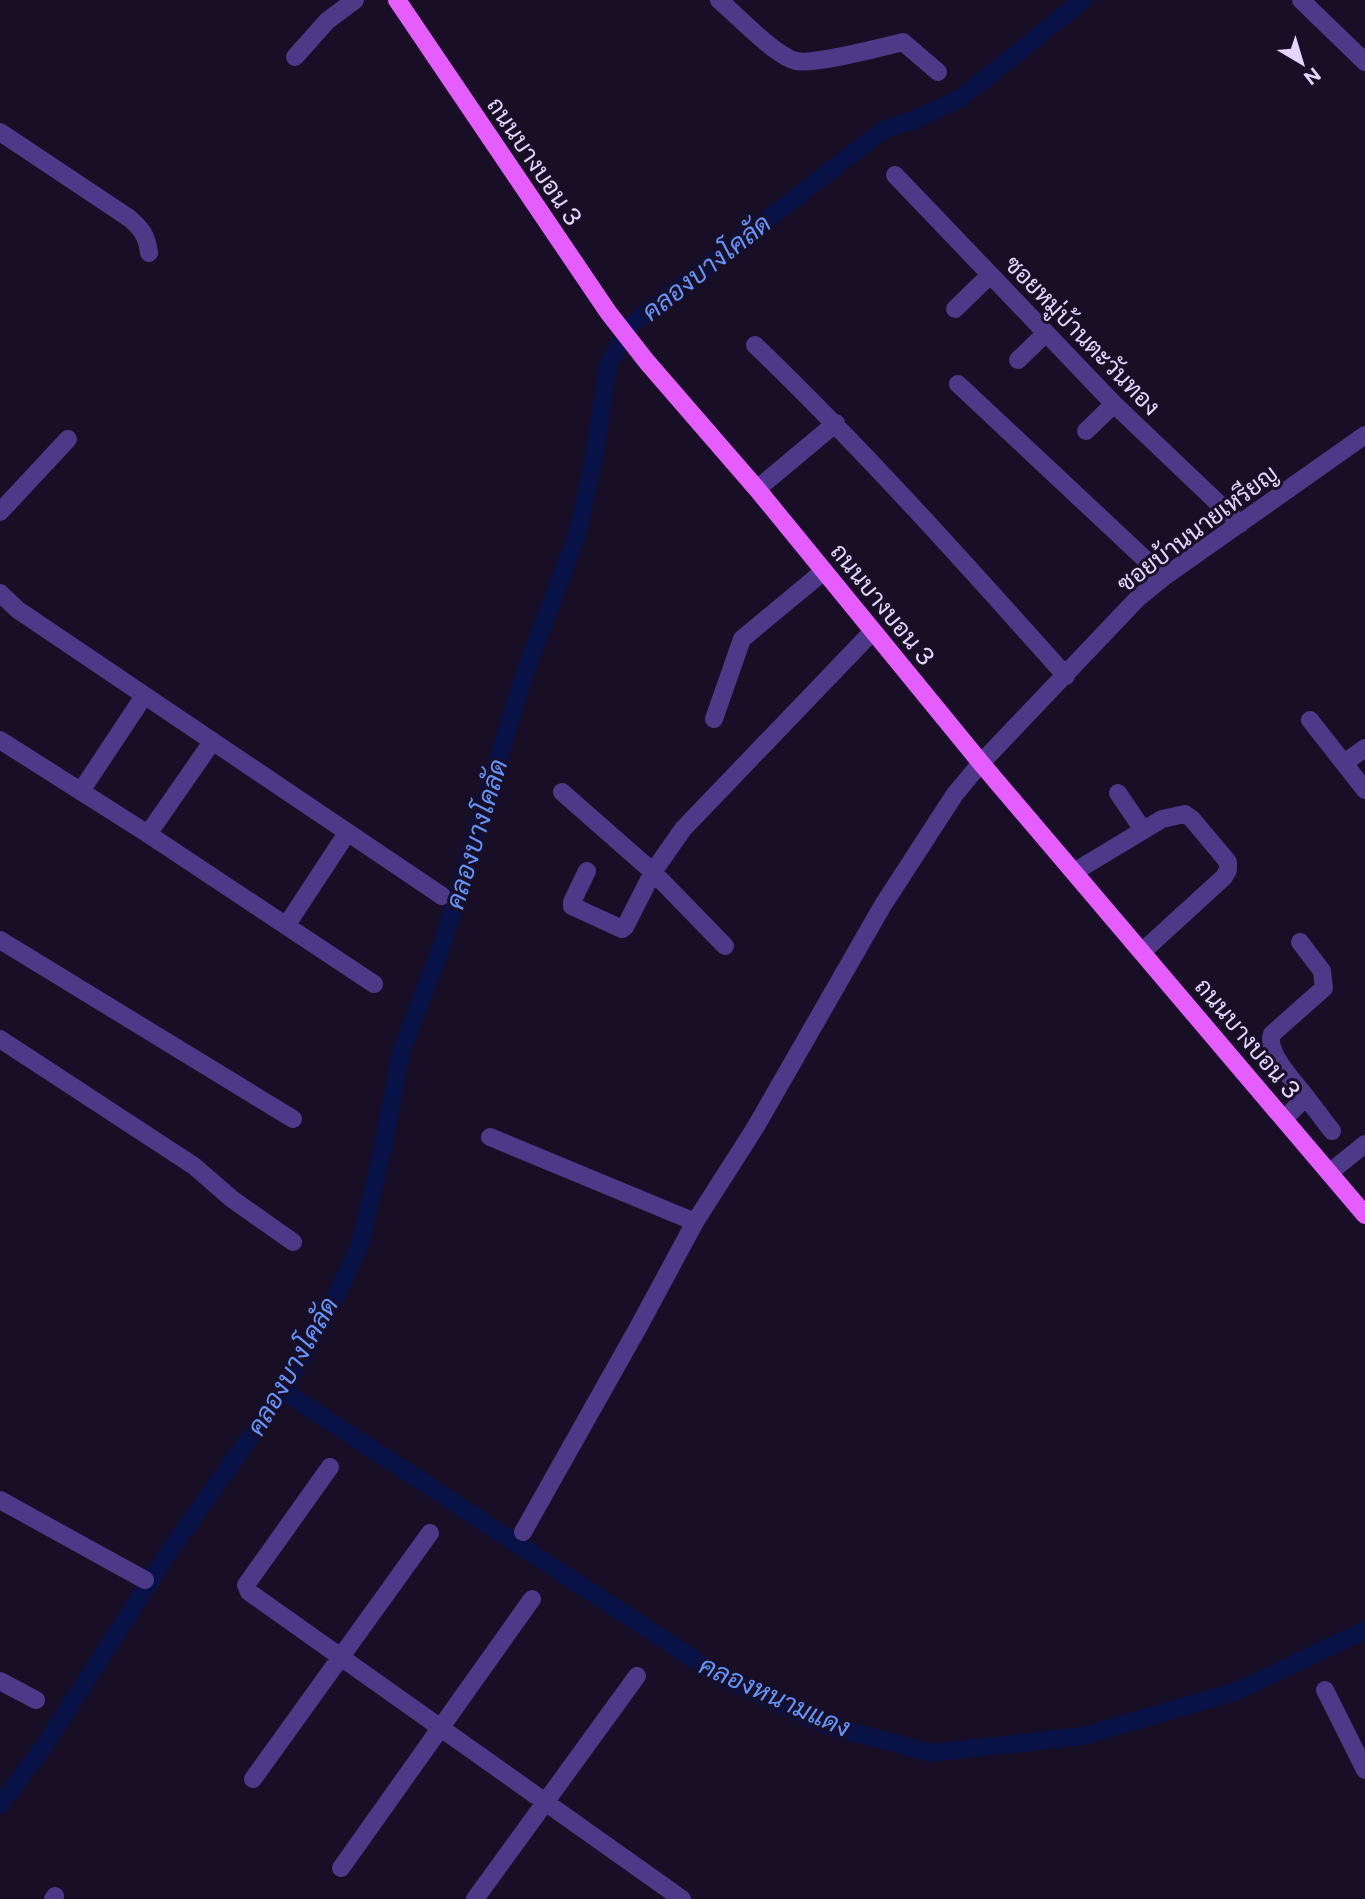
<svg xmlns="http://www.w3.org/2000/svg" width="1365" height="1899" font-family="'Public Sans',Sarabun,sans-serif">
  <rect width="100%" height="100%" fill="#180f27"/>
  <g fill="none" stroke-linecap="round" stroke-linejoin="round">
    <path stroke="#091246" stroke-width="18" d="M283,1391L718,1675L829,1726L931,1753L1083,1736L1237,1691L1365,1630
      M0,1805L46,1743L170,1550L283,1391L338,1292L360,1245L383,1147L401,1052L441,948L524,675L577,535L593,463L608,365L631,325L883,130L911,121L961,98L1083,0"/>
    <path stroke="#4c3987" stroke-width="18" d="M719,0C737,15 775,56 796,61C814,65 882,47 903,42L938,72
      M1301,0L1365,62
      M295,57L327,21L355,0
      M0,132L129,218C142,229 147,236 149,253
      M895,175L1114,404L1240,524
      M955,309L990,275
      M755,345C864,450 965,563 1066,676
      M1018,360L1046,333
      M958,384L1164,577
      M1086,431L1114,404
      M757,489L836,423
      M0,512L68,439
      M0,593L18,610L442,896
      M714,719L742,639L824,571
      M1310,720L1365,790
      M0,740L148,834L374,984
      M1344,763L1365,748
      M81,791L144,696
      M562,792L653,872L725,946
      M1118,793L1143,830
      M148,834L212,742
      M587,871L572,902V906L622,929L625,927L653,872L683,829L873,631
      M1074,872L1162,819L1185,814L1192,819L1228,862V870L1224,877L1142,952
      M286,926L347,833
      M0,940L293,1119
      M0,1039L194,1166L232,1199L293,1242
      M1306,1097L1332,1131
      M1284,1119L1306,1097C1295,1082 1265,1052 1272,1034L1324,988L1322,971L1300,942
      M490,1137L695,1222
      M1329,1173L1365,1144
      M330,1467L246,1585L249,1592L682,1899
      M0,1500L145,1580
      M523,1532L639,1326L695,1222L755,1128L883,905L955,794L981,763L1138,598L1164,577L1365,435
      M0,1681L36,1700
      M1325,1690L1365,1770
      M253,1779L430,1533
      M341,1868L532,1599
      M53,1899L55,1896
      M475,1899L637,1676"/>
    <path stroke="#e55cff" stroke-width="18" d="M397,0L608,312L647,362L757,489L981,763L1365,1215"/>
  </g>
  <g text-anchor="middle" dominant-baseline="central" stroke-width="6" stroke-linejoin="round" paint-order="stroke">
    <g font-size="24" fill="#e3d5ff" stroke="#180f27">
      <text transform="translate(535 161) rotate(56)">ถนนบางบอน 3</text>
      <text transform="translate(1083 335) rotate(46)">ซอยหมู่บ้านตะวันทอง</text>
      <text transform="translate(1197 528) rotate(-37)">ซอยบ้านนายเหรียญ</text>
      <text transform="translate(883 604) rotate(51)">ถนนบางบอน 3</text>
      <text transform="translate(1248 1038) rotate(50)">ถนนบางบอน 3</text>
    </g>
    <g font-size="26" font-style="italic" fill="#6395ff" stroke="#180f27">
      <text transform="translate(706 267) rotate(-38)">คลองบางโคลัด</text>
      <text transform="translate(476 834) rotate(-73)">คลองบางโคลัด</text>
      <text transform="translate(292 1366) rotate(-60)">คลองบางโคลัด</text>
      <text transform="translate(775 1696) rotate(24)">คลองหนามแดง</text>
    </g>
  </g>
  <g transform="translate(1302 63) rotate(142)" stroke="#180f27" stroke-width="5" paint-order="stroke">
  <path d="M0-5L12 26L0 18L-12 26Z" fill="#e3d5ff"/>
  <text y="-10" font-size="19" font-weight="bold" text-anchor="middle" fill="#e3d5ff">N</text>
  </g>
</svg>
